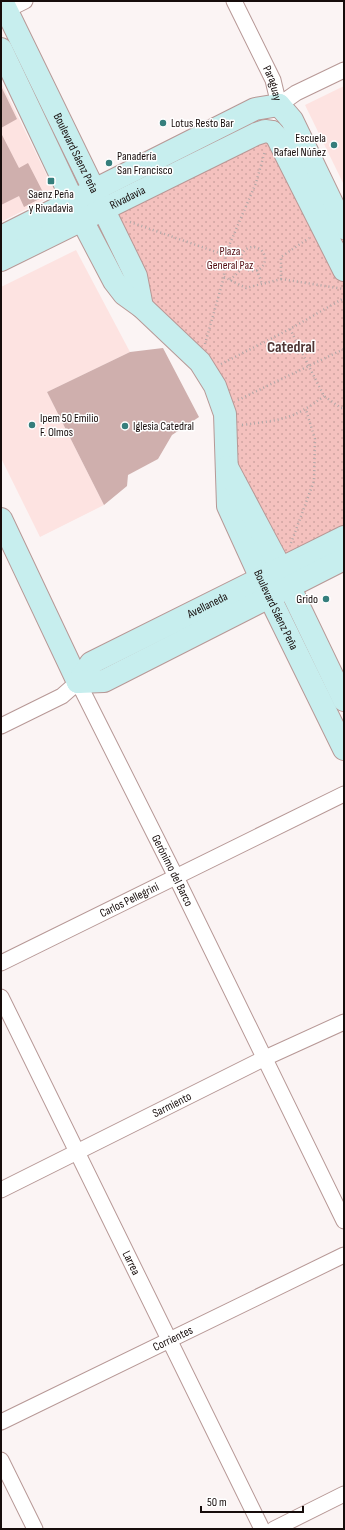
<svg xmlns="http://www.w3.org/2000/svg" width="345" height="1530" font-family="'Sofia Sans Condensed',sans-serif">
  <defs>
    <pattern id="park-dots" width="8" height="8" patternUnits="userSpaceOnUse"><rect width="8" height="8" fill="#f4c1be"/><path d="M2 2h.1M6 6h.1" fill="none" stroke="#d0a5a2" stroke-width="1.8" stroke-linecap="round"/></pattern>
  </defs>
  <rect width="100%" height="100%" fill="#fbf4f4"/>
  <path fill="#fde3e1" d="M1,82L56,194L1,222Z
    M344,86V185L305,105Z
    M76,250L130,352L47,392L104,505L40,537L1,458V287Z"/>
  <path fill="url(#park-dots)" d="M265,131L344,270V537L280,567L242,493L221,400L142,307L103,210Z"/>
  <path fill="#cfafad" d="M1,86L17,119L1,128Z
    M1,133L19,168L28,163L45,196L24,207L19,196L1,205Z
    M163,348L199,417L172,435L158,459L128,475L127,486L104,505L47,392L130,352Z"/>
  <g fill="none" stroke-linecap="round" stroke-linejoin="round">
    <defs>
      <g id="minor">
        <path id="s1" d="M234,1L273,80L279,105L296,93L344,70"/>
        <path d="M1,13L25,1"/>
        <path id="s2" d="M1,726L62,696L78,682L176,877L344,1221"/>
        <path id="s3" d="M1,963L344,794"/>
        <path id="s4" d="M1,997L262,1529"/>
        <path id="s5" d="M1,1190L265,1058L344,1022"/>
        <path id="s6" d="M1,1422L344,1255"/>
        <path d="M1,1460L35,1529"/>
        <path d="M274,1529L344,1494"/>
      </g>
      <g id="secondary">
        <path id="s7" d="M2,1L136,276L142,307"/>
        <path id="s8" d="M1,49L82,220L114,281L124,294L142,307L200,362L215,386L225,414L228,506L269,596L344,749"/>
        <path d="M279,105L292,120L344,228"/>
        <path d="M272,132L277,137L344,270"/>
        <path d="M1,237L255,109L279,105"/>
        <path id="s9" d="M1,260L256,134L265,131L272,132"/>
        <path d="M227,467L280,567L344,700"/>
        <path d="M1,519L78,682"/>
        <path id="s10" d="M78,682L91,663L344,537"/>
        <path d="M78,682L104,681L344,559"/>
      </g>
    </defs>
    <use href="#minor" stroke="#b79896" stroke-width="17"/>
    <use href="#secondary" stroke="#b79896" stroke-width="24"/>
    <path stroke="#afa7a7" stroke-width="2.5" stroke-dasharray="1 3" stroke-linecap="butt" d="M130,222L225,255
      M241 259a12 12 0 1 1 24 0a12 12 0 1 1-24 0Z
      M228,251L242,256
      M257,270L262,284
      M224,277L246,288L281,279V257L309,238
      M281,279L344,289
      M230,280L244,267
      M290,329L324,396L341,408H344
      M205,344L224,277L225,255L256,183L265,151
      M221,364L290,329L344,298
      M238,400L344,349
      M242,425C280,420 293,420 324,396
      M291,543L314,481L315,439L306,410"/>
    <use href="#minor" stroke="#fff" stroke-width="15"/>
    <use href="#secondary" stroke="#c7eeee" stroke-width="22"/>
  </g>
  <g fill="#357e7c" stroke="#fff" stroke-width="1.5">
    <circle cx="163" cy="123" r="4"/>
    <circle cx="334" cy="145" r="4"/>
    <circle cx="109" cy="163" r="4"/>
    <rect x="47" y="177" width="8" height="8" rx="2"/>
    <circle cx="32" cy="425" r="4"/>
    <circle cx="125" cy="426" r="4"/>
    <circle cx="326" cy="599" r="4"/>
  </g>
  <g text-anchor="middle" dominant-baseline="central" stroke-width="3" stroke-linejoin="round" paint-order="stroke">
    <g font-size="12" fill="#160c0b" stroke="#fff">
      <text stroke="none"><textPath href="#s1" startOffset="91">Paraguay</textPath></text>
      <text stroke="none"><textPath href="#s7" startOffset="169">Boulevard Sáenz Peña</textPath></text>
      <text stroke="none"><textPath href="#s9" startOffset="141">Rivadavia</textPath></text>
      <text stroke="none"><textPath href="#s10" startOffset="153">Avellaneda</textPath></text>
      <text stroke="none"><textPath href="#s8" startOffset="641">Boulevard Sáenz Peña</textPath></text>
      <text stroke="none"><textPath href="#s2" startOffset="300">Gerónimo del Barco</textPath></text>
      <text stroke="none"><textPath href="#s3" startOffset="143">Carlos Pellegrini</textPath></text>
      <text stroke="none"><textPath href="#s5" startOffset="191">Sarmiento</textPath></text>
      <text stroke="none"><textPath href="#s4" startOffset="296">Larrea</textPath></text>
      <text stroke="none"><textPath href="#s6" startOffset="191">Corrientes</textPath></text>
    </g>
    <g font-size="12" fill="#160c0b" stroke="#fff" text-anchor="start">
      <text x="171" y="123">Lotus Resto Bar</text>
      <text x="326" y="138" text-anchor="end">Escuela<tspan x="326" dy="14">Rafael Núñez</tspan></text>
      <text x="117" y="156">Panadería<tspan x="117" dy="14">San Francisco</tspan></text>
      <text x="51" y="194" text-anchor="middle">Saenz Peña<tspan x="51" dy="14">y Rivadavia</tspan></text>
      <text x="40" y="418">Ipem 50 Emilio<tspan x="40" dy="14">F. Olmos</tspan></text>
      <text x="133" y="426">Iglesia Catedral</text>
      <text x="318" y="599" text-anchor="end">Grido</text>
    </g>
    <g font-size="12" fill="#520b11" stroke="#fff">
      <text x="230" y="251">Plaza<tspan x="230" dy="14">General Paz</tspan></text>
    </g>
    <g font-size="16" font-weight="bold" fill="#503635" stroke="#fff">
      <text x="291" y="347">Catedral</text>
    </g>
  </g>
  <rect width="345" height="1530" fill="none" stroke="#160c0b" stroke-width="4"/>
  <path d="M201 1506v6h102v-6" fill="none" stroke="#160c0b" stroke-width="2"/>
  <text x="207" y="1506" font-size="12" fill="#160c0b" stroke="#ffffff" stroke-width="3" paint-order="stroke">50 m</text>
</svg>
